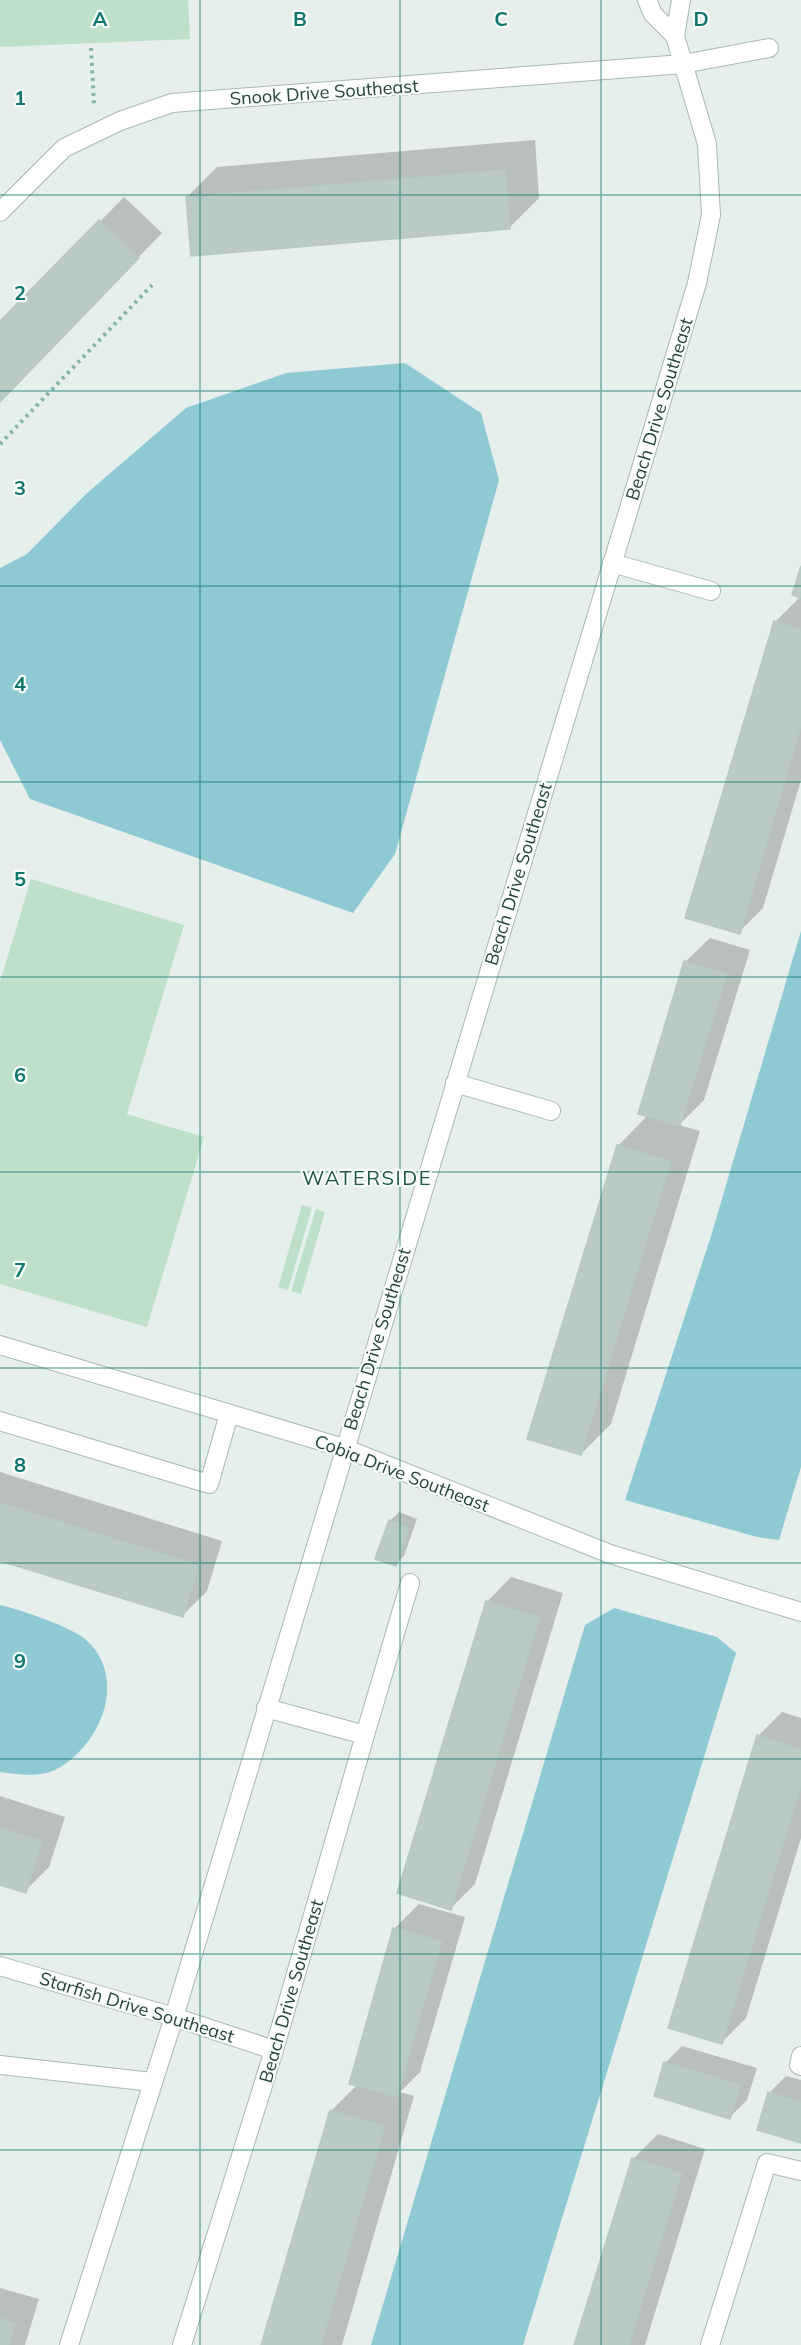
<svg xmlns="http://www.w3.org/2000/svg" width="801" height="2345" font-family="Mulish,sans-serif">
  <rect width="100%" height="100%" fill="#e6efeb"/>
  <path fill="#bfe0c8" d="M0,0H188L190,39L0,47Z
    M31,879L184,925L127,1114L204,1137L147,1327L0,1284V982Z
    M302,1205L312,1208L288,1290L278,1287Z
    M316,1209L325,1212L301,1294L291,1291Z"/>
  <path fill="#8ec9d4" d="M405,363L481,413L499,480L395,854L353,913L30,799L0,740V568L27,554L86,494L186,408L286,373Z
    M801,931V1467L779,1540L757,1537L625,1500L711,1236Z
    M0,1605C21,1610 69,1626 85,1639C130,1678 100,1747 55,1770C38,1778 17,1774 0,1772Z
    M614,1608L717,1637L736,1653L523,2345H371L585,1625Z"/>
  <path fill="#0003" d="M535,140L539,198L509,228L187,197L217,167Z
    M124,197L162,233L0,400V324Z
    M801,596V780L763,908L739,932L775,622Z
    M710,938L750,950L704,1100L679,1125L700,1131L611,1424L581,1454L618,1146L648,1115L685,962Z
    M0,1472L222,1541L207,1591L183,1615L0,1559Z
    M399,1512L417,1519L404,1556L395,1564L390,1521Z
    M511,1577L563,1593L475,1884L451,1908L487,1602Z
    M782,1712L801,1718V1838L746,2018L722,2042L758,1736Z
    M0,1796L65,1817L49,1867L25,1891L0,1883Z
    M419,1904L465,1917L420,2072L400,2092L414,2096L342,2345H262L331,2111L357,2085L351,2083L395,1928Z
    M682,2046L757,2068L747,2100L730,2117L665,2063Z
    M786,2076L801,2080V2142L769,2093Z
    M658,2134L705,2149L645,2345H576L633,2159Z
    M0,2288L39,2299L25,2345H0Z"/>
  <path fill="#bbcac4" stroke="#b8c9c2" stroke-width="1.5" d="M505,170L510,229L191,256L186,197Z
    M99,220L139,258L0,402V321Z
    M801,566V598L792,595Z
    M774,621L801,629V726L740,934L685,918Z
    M684,961L727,974L680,1126L638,1114Z
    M617,1145L671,1161L581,1455L527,1439Z
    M0,1503L199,1565L183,1617L0,1561Z
    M389,1520L409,1528L396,1566L375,1559Z
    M486,1601L540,1617L451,1910L397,1893Z
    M757,1735L801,1749V1786L722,2044L668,2028Z
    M0,1828L42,1841L26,1893L0,1885Z
    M393,1928L442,1941L397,2097L349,2084Z
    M664,2062L741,2085L730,2119L654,2096Z
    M768,2092L801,2102V2143L757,2130Z
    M330,2110L385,2126L321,2345H261Z
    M632,2158L682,2173L629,2345H574Z
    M0,2318L15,2323L9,2345H0Z"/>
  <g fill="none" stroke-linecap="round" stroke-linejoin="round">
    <defs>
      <path id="lane" d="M683,64L769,48
        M612,563L711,591
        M455,1083L551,1111
        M0,1421L209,1484L229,1414
        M801,2056L799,2065L801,2066
        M710,2345L767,2163L801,2171"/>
      <path id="street" d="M675,36L681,0
        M0,212L64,148L120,121L172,103L683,64
        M0,1345L344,1448L610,1554L801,1612
        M365,1735L410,1583
        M0,1966L174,2017L274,2050
        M0,2065L152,2082
        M69,2345L174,2017L697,283L711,215L707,144L675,36L653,14L647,0
        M182,2345L274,2050L365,1735L266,1708"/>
    </defs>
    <use href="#lane" stroke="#a8b8b2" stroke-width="20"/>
    <use href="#street" stroke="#a8b8b2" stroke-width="20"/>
    <path stroke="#86b3a5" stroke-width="4" stroke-dasharray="3 4.5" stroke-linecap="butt" d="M91,48L94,104
      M0,444L152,285"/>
    <use href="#lane" stroke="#fff" stroke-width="18"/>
    <use href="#street" stroke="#fff" stroke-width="18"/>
  </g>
  <path fill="none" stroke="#0f766e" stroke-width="1.5" stroke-opacity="0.55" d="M200,0V2345M400,0V2345M601,0V2345M0,195H801M0,391H801M0,586H801M0,782H801M0,977H801M0,1172H801M0,1368H801M0,1563H801M0,1759H801M0,1954H801M0,2150H801"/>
  <g text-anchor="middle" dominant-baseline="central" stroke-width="4.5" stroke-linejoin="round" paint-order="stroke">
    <g font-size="18" fill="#24423a" stroke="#f7fbf9">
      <text transform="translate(324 92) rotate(-4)">Snook Drive Southeast</text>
      <text transform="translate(659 409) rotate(-73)">Beach Drive Southeast</text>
      <text transform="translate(518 874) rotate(-73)">Beach Drive Southeast</text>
      <text transform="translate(377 1339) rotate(-73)">Beach Drive Southeast</text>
      <text transform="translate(402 1473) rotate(21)">Cobia Drive Southeast</text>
      <text transform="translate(291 1991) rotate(-74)">Beach Drive Southeast</text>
      <text transform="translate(137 2007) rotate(17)">Starfish Drive Southeast</text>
    </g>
    <g font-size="20" letter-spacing="1.5" fill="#1f5548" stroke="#f7fbf9">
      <text x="367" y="1177">WATERSIDE</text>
    </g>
  </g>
  <g font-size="20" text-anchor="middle" font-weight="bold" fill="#0f766e" stroke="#f7fbf9" stroke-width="4.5" stroke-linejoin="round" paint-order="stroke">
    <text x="100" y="26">A</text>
    <text x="300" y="26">B</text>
    <text x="501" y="26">C</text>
    <text x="701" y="26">D</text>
    <text x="20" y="105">1</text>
    <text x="20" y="300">2</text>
    <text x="20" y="495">3</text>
    <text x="20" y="691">4</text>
    <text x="20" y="886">5</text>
    <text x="20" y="1082">6</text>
    <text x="20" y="1277">7</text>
    <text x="20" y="1472">8</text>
    <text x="20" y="1668">9</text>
  </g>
</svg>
